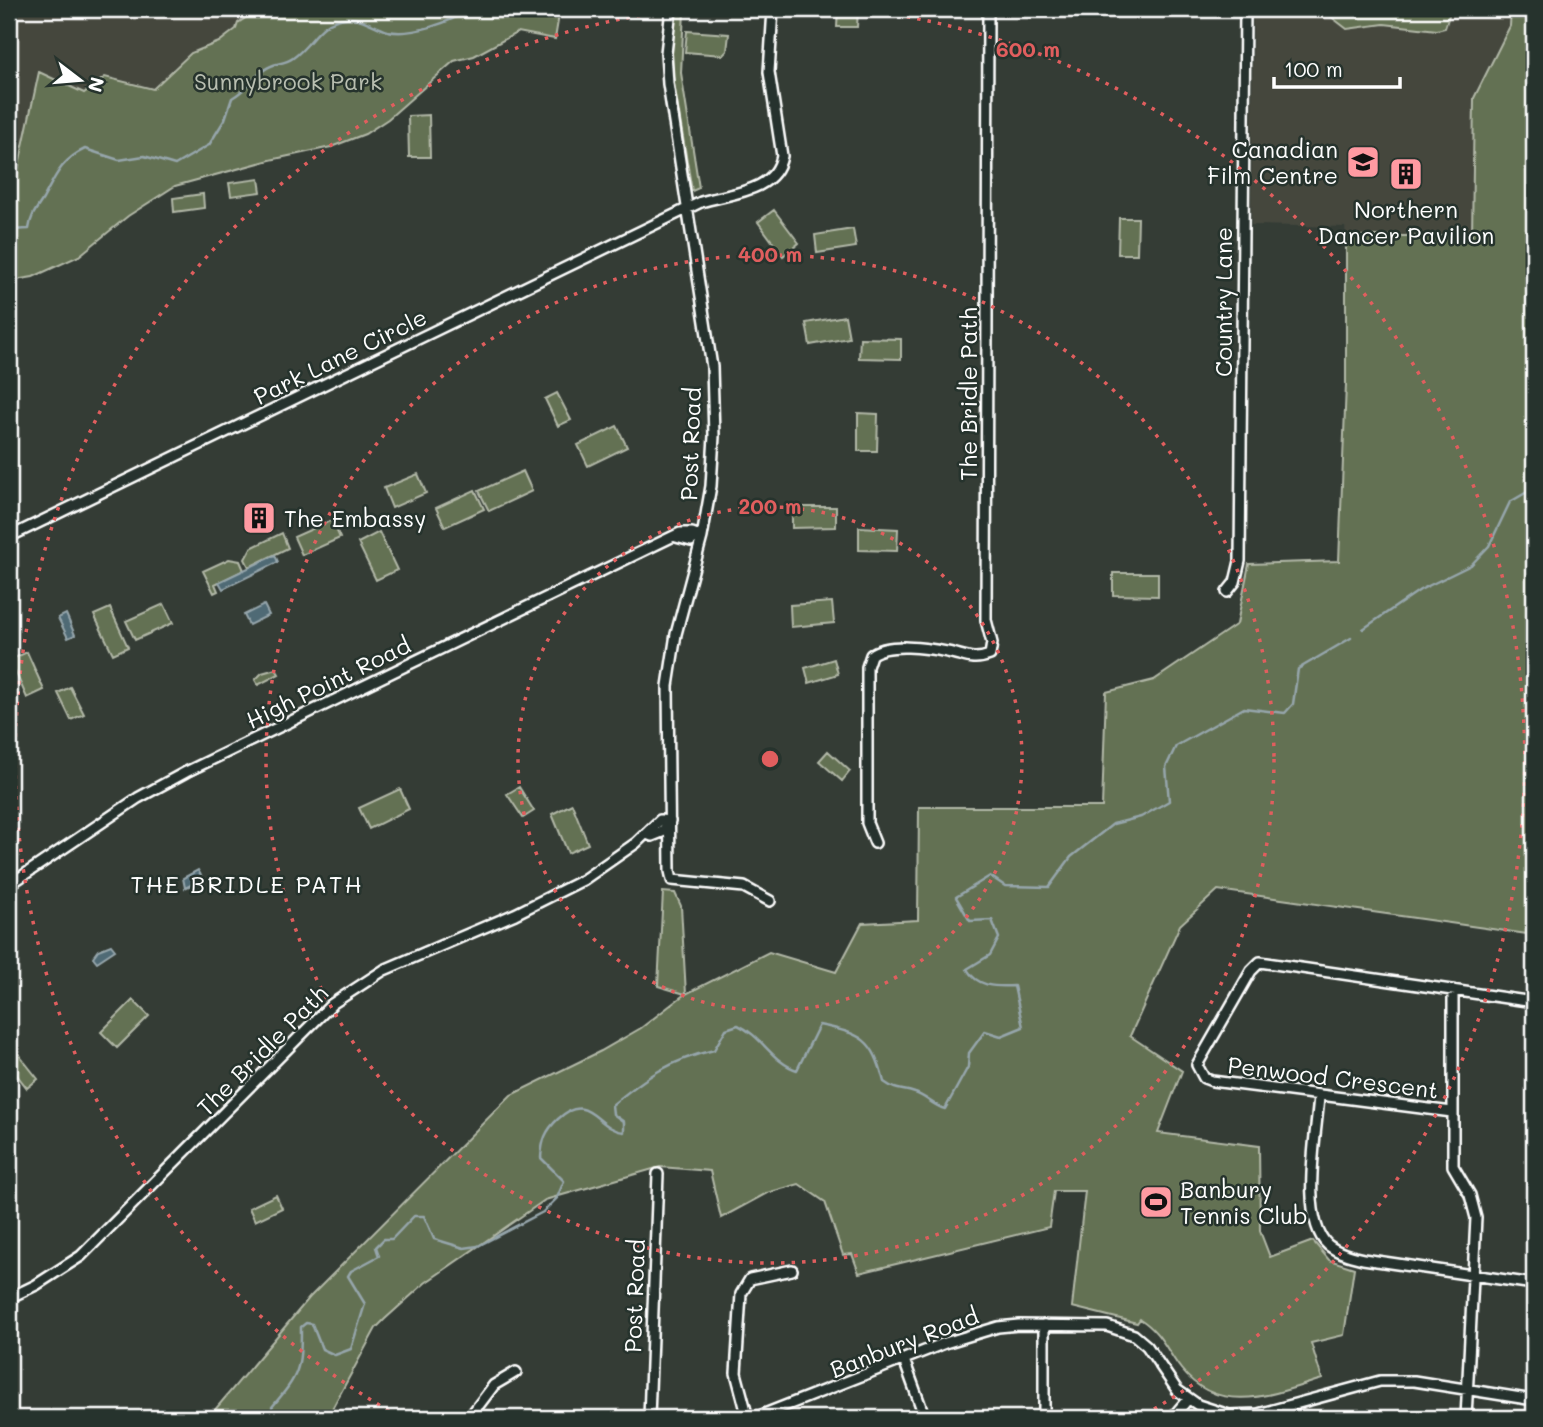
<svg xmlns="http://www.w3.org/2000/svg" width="1543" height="1427" font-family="Mali,sans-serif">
  <rect width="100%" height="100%" fill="#343c35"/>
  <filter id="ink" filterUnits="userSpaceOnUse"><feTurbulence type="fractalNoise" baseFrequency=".0143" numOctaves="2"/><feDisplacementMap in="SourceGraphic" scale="14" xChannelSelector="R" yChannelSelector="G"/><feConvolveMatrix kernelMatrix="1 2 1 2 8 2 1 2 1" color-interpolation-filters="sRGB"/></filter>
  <g filter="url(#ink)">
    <path fill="#44473e" d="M9,9H259L238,23L236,29L219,43L191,53L153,89L105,77L17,175L9,174Z
      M1253,9H1511L1510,26L1474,98L1472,236H1346L1345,227L1251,225Z"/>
    <path fill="#647152" stroke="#b2b8a8" stroke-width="2" d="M259,9H560L555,39L518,32L474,56L454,61L388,119L365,134L331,147L270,160L175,186L128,216L79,256L33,277L9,281V174H17L39,72L84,93L105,77L153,89L191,53L219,42L236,29L238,23Z
      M838,9H858L857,27H837Z
      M1321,9H1451L1445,28L1437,30L1384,24L1347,29Z
      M1511,9H1534V935L1218,890L1180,925L1130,1036L1182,1071L1158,1133L1259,1146L1260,1231L1270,1257L1313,1241L1329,1260L1354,1268L1344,1335L1311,1343L1322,1379C1274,1394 1219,1417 1181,1369C1167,1351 1161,1332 1140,1319L1137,1323L1072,1307L1085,1191H1054L1049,1227L859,1273L852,1254L843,1255L825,1202L799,1184L767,1193L721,1218L710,1171L660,1167L545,1200L425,1283L385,1319L376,1328L327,1418H208L310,1297L511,1095L601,1051L641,1028L685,994L658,986L663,892L675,893L681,906L686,994L769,952L836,972L862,923L918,920L919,807H1102L1106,692L1154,680L1237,624L1249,564L1339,561L1346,384V236H1472L1474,98L1510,26Z
      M678,10L684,11L681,73L699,188L692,191L672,72V34Z
      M687,31L729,34L727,51L723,55L685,52Z
      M429,115L430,157H409L408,116Z
      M259,179L261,192L231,196L229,183Z
      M203,194L204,208L174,212L173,198Z
      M774,210L799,243L783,256L758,222Z
      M1119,218H1138L1137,254H1118Z
      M853,229L856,247L817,253L815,235Z
      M845,316L849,338L810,345L806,323Z
      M860,338L901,339V359L859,358Z
      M557,393L571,420L558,426L545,399Z
      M858,413L878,414L877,451H858Z
      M617,426L627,447L588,466L578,445Z
      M523,471L532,491L489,511L479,491Z
      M418,474L426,493L392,508L384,488Z
      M475,490L484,509L445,527L436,508Z
      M792,507H836V527L792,528Z
      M332,520L340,538L302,555L294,537Z
      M859,527L898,529L897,551L859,550Z
      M379,532L397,570L376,580L358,543Z
      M282,533L288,548L249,567L245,559L251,548Z
      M229,559L240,561L244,570L215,584L218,591L214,593L203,571Z
      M1113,573H1158V596L1113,595Z
      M832,602L834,623L791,627L790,605Z
      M164,604L173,623L135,640L126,621Z
      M110,608L128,647L113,654L94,615Z
      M27,652L44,690L27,698L10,660Z
      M834,659L838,674L809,683L805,668Z
      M276,669L279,674L258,685L255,680L262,673Z
      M70,687L84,714L71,720L58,693Z
      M828,751L850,771L842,781L819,761Z
      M519,787L534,811L523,818L507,794Z
      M400,789L409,809L369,829L359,808Z
      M572,804L588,844L568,853L552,814Z
      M133,1000L149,1016L117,1048L101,1032Z
      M15,1050L38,1079L27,1088L9,1065V1055Z
      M276,1195L282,1208L255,1221L249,1208Z"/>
    <path fill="#506b75" stroke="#96a6ac" stroke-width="2" d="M275,555L278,562L223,589L219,582Z
      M264,605L269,615L249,625L244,615Z
      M66,614L75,635L68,638L58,618Z
      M198,870L203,879L185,888L183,878Z
      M111,945L115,950L97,962L93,957L98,950Z"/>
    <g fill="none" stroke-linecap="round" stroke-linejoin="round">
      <path stroke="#96a6ac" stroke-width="2.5" d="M9,230L29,229C31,215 36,210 43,199C55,177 61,160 85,149L119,160L144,156L175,165L209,145L225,119L232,98C246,90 252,79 264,70C273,62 283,65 293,58C313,44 319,20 347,18C362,17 374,27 388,31C410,36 451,23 469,9
        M1363,629L1420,590L1471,565L1489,546L1510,502L1534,488
        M273,1418L272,1407C299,1375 301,1370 301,1327L306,1323L312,1324L322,1349L335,1355L351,1349L365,1304L348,1276L351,1271L379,1256L376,1247L384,1239H392L414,1216H424L434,1239L464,1248L478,1246L543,1212L557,1198L564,1181L541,1158C542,1141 545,1131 558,1119C589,1090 597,1130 624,1132V1122L613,1114L612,1105C646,1077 670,1060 714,1050L726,1029L738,1025C762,1036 773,1063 797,1070L819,1025C862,1034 873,1038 884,1082C898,1092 901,1088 915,1093C925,1096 934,1106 945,1109L968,1067L969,1053L985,1031L1001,1036L1023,1027L1014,986C995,987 977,987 967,969L990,955L999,938L992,920L970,921L956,897L990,876L1005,886L1049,887L1071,857L1113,824L1141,817L1169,801L1166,767L1176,746L1244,708L1285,713L1293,704L1298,669L1351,638"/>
      <defs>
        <path id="minor" d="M671,9L666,53L668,84L712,367L714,436L711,486L702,537L676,634L668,686L670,871L672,880L744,887L770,901
          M9,537L701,202C729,193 775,193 782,156L769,72L773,9
          M676,537L691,541L696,537
          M1227,592L1235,582L1240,561L1245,9
          M647,834L652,836L662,832L670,821
          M875,843L867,823V667L871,655C887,642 928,648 947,652C964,655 972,662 990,655L992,643L986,620L988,9
          M9,885L138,798L186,772L680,533H692L702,537
          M1453,990V1166L1470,1195L1476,1218L1466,1418
          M1319,1096C1317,1131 1299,1219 1328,1245C1338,1253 1351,1256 1363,1259L1534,1284
          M1452,1112L1212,1081L1204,1078L1197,1065L1251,971L1260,962L1534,1002
          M9,1298L36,1285L81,1256L332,1004L384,970L515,914L583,880L636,843L660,820L670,821
          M904,1360L925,1418
          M469,1418L494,1385L516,1372
          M649,1418L658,1174
          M748,1418L736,1373L741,1294L750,1279L792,1270
          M754,1418L945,1343L998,1327L1019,1325L1107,1326L1134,1335L1147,1346L1177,1390L1198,1405L1229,1415L1258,1414L1380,1381H1414L1534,1400
          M1044,1418V1325
          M1172,1418L1188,1399"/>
      </defs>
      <use href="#minor" stroke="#fff" stroke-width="14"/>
      <use href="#minor" stroke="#26332d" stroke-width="9"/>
    </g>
  </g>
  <g fill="none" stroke="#e05e5e" stroke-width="3.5" stroke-dasharray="3.5 7">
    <circle cx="770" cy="759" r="252"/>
    <circle cx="770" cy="759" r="504"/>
    <path d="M398 1416A755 755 0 0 1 685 9M855 9A755 755 0 0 1 1142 1416"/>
  </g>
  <defs>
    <symbol id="university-square" viewBox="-11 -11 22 22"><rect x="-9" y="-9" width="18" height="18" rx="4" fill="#ff9aa2" stroke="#26332d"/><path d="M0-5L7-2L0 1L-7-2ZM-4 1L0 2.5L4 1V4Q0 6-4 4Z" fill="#111"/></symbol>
    <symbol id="building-square" viewBox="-11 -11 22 22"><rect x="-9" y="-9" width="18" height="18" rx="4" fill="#ff9aa2" stroke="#26332d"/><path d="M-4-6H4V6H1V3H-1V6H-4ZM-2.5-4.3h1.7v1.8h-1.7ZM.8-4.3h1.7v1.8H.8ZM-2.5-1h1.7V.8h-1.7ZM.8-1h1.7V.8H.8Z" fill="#111"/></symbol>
    <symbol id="stadium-square" viewBox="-11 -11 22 22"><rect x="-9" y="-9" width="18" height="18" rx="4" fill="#ff9aa2" stroke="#26332d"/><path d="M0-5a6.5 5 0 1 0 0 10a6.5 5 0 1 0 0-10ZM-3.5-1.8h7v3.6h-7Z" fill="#111"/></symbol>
  </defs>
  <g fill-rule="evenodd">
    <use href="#university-square" x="1344" y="143" width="38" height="38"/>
    <use href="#building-square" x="1387" y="155" width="38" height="38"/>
    <use href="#building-square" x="240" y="499" width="38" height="38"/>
    <use href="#stadium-square" x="1137" y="1183" width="38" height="38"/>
  </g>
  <g text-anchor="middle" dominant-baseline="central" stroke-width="5" stroke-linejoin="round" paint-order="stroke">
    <g font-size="23" fill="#b9bfb1" stroke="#26332d">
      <text x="288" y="81">Sunnybrook Park</text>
    </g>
    <g font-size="23" fill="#fff" stroke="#26332d" text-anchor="start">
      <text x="1338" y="149" text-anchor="end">Canadian<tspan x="1338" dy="26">Film Centre</tspan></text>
      <text x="1406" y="209" text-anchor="middle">Northern<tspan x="1406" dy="26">Dancer Pavilion</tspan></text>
      <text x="284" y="518">The Embassy</text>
      <text x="1180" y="1189">Banbury<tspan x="1180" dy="26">Tennis Club</tspan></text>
    </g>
    <g font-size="23" fill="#fff" stroke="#26332d">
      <text transform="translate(1223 302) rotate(-90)">Country Lane</text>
      <text transform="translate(340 356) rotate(-26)">Park Lane Circle</text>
      <text transform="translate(968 394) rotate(-90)">The Bridle Path</text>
      <text transform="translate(690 444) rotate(-88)">Post Road</text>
      <text transform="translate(328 682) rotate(-26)">High Point Road</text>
      <text transform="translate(262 1050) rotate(-45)">The Bridle Path</text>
      <text transform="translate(1333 1077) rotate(7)">Penwood Crescent</text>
      <text transform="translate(634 1296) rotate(-88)">Post Road</text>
      <text transform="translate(904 1342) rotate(-21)">Banbury Road</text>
    </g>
    <g font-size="24" letter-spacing="2" fill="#fff" stroke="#26332d">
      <text x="247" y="883">THE BRIDLE PATH</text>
    </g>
  </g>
  <circle cx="770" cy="759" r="10" fill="#e05e5e" stroke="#26332d" stroke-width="3.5"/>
  <g font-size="21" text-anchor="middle" font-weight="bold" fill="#e05e5e" stroke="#26332d" stroke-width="5" stroke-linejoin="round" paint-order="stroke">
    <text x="1028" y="57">600 m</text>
    <text x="770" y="262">400 m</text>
    <text x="770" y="514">200 m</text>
  </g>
  <rect width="1543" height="1427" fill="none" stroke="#26332d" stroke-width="35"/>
  <rect x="18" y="18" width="1508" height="1392" fill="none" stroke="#fff" stroke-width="2.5" filter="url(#ink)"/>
  <g transform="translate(80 80) rotate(106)" stroke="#26332d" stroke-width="5" paint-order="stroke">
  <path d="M0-5L12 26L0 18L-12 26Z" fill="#ffffff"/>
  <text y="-10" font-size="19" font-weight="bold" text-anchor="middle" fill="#ffffff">N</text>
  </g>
  <path d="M1274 77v10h126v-10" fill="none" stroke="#ffffff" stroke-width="3.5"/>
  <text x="1284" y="77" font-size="21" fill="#ffffff" stroke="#26332d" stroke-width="5" paint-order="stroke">100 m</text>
</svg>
